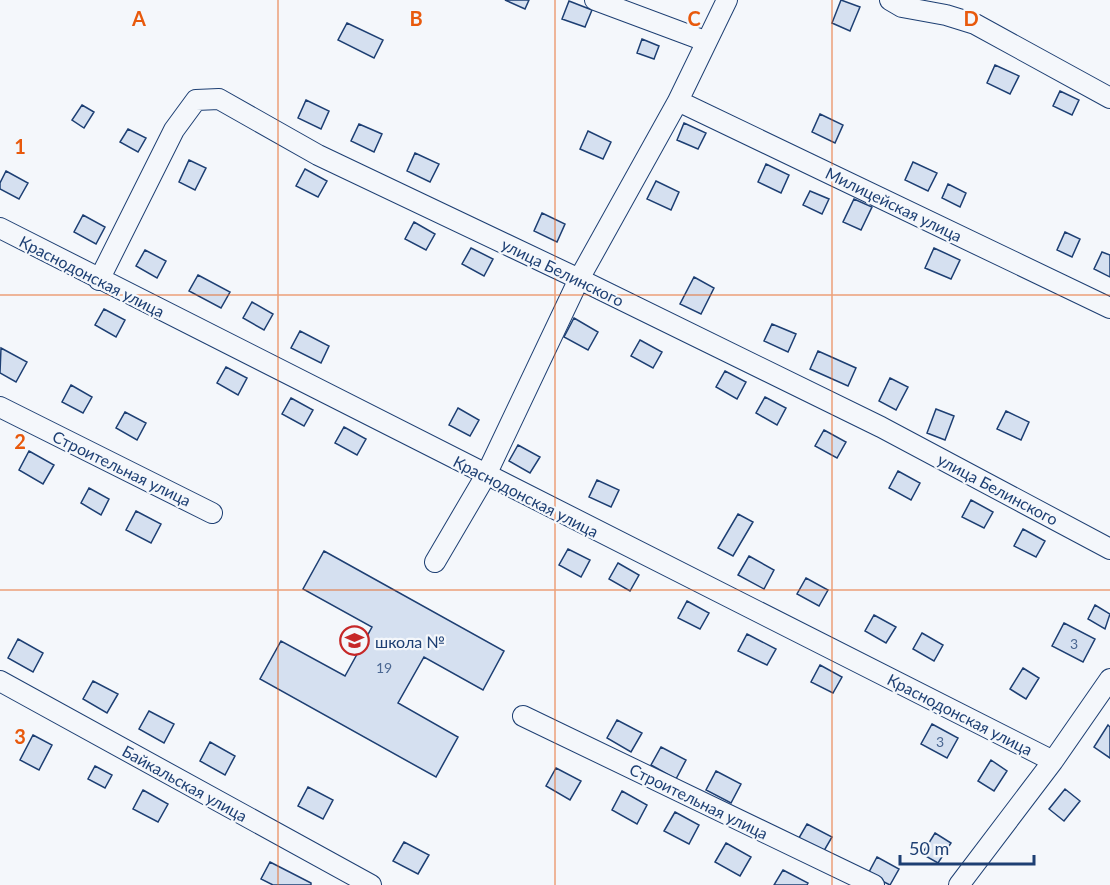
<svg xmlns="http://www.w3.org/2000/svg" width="1110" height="885" font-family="Lato,sans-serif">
  <rect width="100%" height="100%" fill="#f4f7fb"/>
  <path fill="#d5e0f0" stroke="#1d3f73" stroke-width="1.5" d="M505,0H529L525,9Z
    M841,0L860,7L850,31L832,23Z
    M569,1L592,10L585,27L562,19Z
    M347,23L383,40L374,58L338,40Z
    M642,39L659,46L654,59L637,53Z
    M995,65L1019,76L1010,94L987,83Z
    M1060,91L1079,100L1072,115L1053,106Z
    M306,100L329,111L321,129L298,118Z
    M82,105L94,112L84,128L72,120Z
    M820,114L843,125L835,143L812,132Z
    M684,123L706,133L698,149L677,140Z
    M359,124L382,134L374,152L351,141Z
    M128,129L146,138L138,152L120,142Z
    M588,131L611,142L603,159L580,149Z
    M415,153L439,164L430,182L407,171Z
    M189,160L206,168L195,190L179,182Z
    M913,162L937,173L928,191L905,180Z
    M766,164L789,175L781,193L758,182Z
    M305,169L327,181L318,197L296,186Z
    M6,171L28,183L19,199L0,189V183Z
    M656,181L679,192L671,210L647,199Z
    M948,184L966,193L960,207L942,198Z
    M810,191L829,199L822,214L803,205Z
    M854,199L872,207L861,230L843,222Z
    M542,213L565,224L557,242L534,231Z
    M83,215L105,227L96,244L74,232Z
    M414,222L435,234L426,250L405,239Z
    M1065,232L1080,239L1072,257L1057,250Z
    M471,248L493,259L484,276L462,264Z
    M934,248L960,260L951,279L925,268Z
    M145,250L166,261L157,278L136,266Z
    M1102,252L1110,255V277L1094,269Z
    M198,275L230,292L221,308L189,291Z
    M694,277L714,288L701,314L680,304Z
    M252,302L273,314L264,330L243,318Z
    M104,309L125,320L116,337L95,325Z
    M574,318L598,332L588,350L564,337Z
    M772,324L796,334L788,352L764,341Z
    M300,331L329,346L321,363L291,348Z
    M640,340L662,352L653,368L631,356Z
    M1,348L27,362L16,382L0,373Z
    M818,351L856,368L848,386L810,369Z
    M226,367L247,378L238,395L217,383Z
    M725,371L746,382L737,399L716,387Z
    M890,378L908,387L896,410L879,401Z
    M71,385L92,397L83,413L62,402Z
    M765,397L786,408L777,425L756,413Z
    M291,398L313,410L304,426L282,414Z
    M458,408L479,420L470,436L449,425Z
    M936,409L954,416L945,440L927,433Z
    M1006,411L1029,422L1021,440L997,429Z
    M125,412L146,423L137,440L116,428Z
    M344,427L366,439L357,455L335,443Z
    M824,430L846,442L837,458L815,446Z
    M518,445L540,457L530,473L509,461Z
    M29,451L54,465L43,484L19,470Z
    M898,471L920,483L911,500L889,488Z
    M597,480L619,490L611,507L589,497Z
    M89,488L109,499L101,515L81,503Z
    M971,500L993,512L984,528L962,517Z
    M136,511L161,524L151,543L126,530Z
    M738,514L753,522L733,556L718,548Z
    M1023,529L1045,541L1036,557L1014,546Z
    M568,549L590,560L581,577L559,565Z
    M324,551L504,651L483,690L424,657L398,703L458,737L436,777L260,679L281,641L345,676L372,627L303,589Z
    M749,556L774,570L764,589L738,575Z
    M618,563L639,575L630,591L609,579Z
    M806,578L828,590L819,606L797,594Z
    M687,601L709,613L700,629L678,618Z
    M1095,605L1110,614L1105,629L1088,619Z
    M874,615L896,627L886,643L865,631Z
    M1064,623L1095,639L1083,662L1052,646Z
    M922,633L943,645L934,661L913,649Z
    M747,634L776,649L767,665L738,651Z
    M18,639L43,653L33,672L8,658Z
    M820,665L842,677L833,693L811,682Z
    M1023,668L1039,678L1026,699L1010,689Z
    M93,681L118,694L107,713L83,699Z
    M149,711L174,724L164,743L139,729Z
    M617,720L642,733L631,752L607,738Z
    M932,724L958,738L947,758L921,744Z
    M1108,725L1110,727V758L1094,747Z
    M33,735L52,745L39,770L20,760Z
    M210,742L235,756L225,775L200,761Z
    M661,747L686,760L676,779L651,765Z
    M991,760L1007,771L994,791L978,781Z
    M95,766L112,775L105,788L88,779Z
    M556,768L581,781L570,800L546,786Z
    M716,771L741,784L731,803L706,790Z
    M308,787L333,800L323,819L298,806Z
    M1065,789L1080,801L1064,821L1049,809Z
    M143,790L168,804L158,822L133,809Z
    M622,791L647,805L637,824L612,810Z
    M675,812L699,825L689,844L664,831Z
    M807,824L832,837L821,856L796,843Z
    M935,833L951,843L938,863L922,854Z
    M404,842L429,855L418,874L393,861Z
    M726,843L751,857L740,876L715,862Z
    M877,857L899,869L890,885L868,874Z
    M270,862L311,883V885H273L261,879Z
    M783,870L808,883L807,885H774Z"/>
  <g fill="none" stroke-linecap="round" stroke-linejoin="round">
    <defs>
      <path id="minor" d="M595,0L705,41
        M890,0L902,7L946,15L975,24L1110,98
        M678,101L1110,308
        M0,228L1053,761
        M99,280L174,130L196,100L219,99L318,155L579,279L881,427L1110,549
        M0,407L212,513
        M435,562L486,475L579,279L678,101L727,0
        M0,681L371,885
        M523,716L874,885
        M959,885L1053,761L1110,679"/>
    </defs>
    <use href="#minor" stroke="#1d3f73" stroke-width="22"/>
    <use href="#minor" stroke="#f4f7fb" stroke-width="20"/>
  </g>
  <path fill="none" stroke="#e8590c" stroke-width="1.5" stroke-opacity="0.55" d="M278,0V885M555,0V885M832,0V885M0,295H1110M0,590H1110"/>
  <defs>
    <symbol id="school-ring" viewBox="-11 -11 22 22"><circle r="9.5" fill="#f4f7fb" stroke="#c62828" stroke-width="1.5"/><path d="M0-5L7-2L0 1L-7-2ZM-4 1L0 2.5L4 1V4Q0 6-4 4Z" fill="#c62828"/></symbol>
  </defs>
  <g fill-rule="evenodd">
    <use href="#school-ring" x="338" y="624" width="33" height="33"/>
  </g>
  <g text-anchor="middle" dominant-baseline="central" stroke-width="4.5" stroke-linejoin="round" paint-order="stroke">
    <g font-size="14" fill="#4b6792">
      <text x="1074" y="643">3</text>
      <text x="384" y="667">19</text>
      <text x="940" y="741">3</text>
    </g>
    <g font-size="16" fill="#1d3f73" stroke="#f4f7fb">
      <text transform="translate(894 204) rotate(26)">Милицейская улица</text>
      <text transform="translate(563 272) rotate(26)">улица Белинского</text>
      <text transform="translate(92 276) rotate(27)">Краснодонская улица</text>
      <text transform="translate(122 468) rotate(26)">Строительная улица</text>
      <text transform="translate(998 489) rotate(28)">улица Белинского</text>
      <text transform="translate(526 496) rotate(27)">Краснодонская улица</text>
      <text transform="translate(960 714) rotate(27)">Краснодонская улица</text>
      <text transform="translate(185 783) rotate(29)">Байкальская улица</text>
      <text transform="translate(699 801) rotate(26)">Строительная улица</text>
    </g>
    <g font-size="16" fill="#1d3f73" stroke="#f4f7fb" text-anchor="start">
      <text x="375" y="641">школа №</text>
    </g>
  </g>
  <g font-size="20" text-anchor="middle" font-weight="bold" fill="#e8590c" stroke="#f4f7fb" stroke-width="4.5" stroke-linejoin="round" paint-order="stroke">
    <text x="139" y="26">A</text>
    <text x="416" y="26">B</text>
    <text x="694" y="26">C</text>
    <text x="971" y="26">D</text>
    <text x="20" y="154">1</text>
    <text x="20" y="449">2</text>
    <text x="20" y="744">3</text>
  </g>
  <path d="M900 855v9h134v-9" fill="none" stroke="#1d3f73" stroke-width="3"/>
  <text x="909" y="855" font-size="18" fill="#1d3f73" stroke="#f4f7fb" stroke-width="4.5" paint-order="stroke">50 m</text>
</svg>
